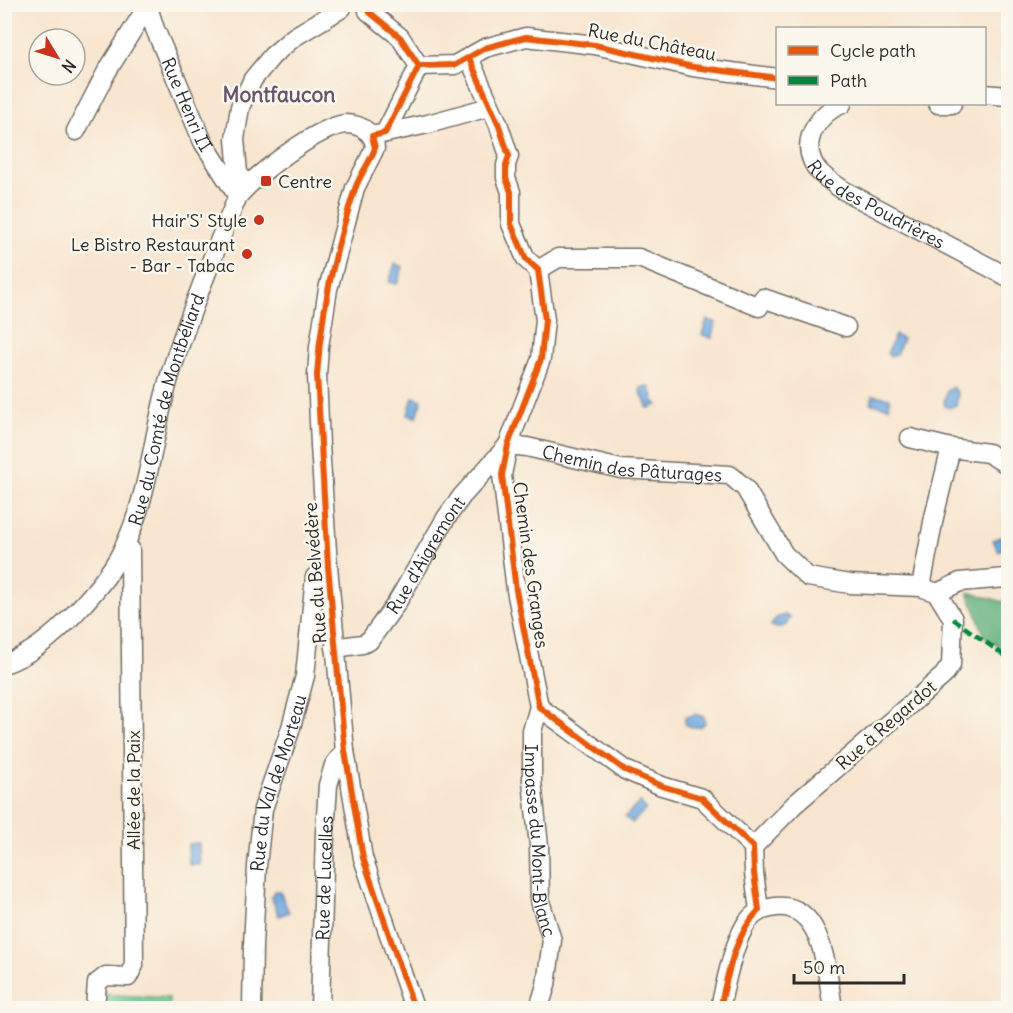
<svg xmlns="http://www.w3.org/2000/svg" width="1013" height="1013" font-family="Delius,sans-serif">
  <rect width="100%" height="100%" fill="#fbf7ec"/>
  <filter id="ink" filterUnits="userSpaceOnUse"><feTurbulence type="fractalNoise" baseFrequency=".0167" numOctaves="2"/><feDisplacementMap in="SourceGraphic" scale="12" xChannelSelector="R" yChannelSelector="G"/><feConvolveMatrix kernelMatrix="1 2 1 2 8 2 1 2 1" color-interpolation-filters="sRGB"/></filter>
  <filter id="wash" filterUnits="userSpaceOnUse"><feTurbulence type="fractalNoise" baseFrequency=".008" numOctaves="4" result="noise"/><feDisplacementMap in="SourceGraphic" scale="24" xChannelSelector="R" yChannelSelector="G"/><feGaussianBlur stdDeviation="1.35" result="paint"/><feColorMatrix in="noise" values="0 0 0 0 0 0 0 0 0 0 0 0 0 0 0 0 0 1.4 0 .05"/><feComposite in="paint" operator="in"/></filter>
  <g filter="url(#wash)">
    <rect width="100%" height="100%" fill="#f7e5cf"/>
    <path fill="#75cd93" stroke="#507c5f" stroke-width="1.5" d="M100,994L169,998V1008H99Z"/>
    <path fill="#60b07d" stroke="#466e54" stroke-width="1.5" d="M968,592L1008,603V652L985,637Z"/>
    <path fill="#70a9e0" stroke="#4e6a86" stroke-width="1.5" d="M395,264L403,267L397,284L389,282Z
      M707,320L716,322L712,338L702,335Z
      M895,335L903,339L896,354L891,356L887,354Z
      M647,386L650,387L654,401L658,405L648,408L640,391L641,388Z
      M952,387L958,393L956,405L949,408L945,406L944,402L947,390Z
      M873,395L890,398L889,407L871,404Z
      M413,397L422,400L417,417L408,415Z
      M1008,534V547L998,551L993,540Z
      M785,615L790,618L786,625L778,628L771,626L776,618Z
      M695,714L704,717L705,723C700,729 692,728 685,724V718Z
      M640,802L646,809L632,823L625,817Z
      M199,843L200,865H189L188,844Z
      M274,891L280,892L289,912L279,916L271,897Z"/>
  </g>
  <g filter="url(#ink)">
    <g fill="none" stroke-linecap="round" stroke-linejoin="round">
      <defs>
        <g id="minor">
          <path id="s1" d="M147,4L155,29L203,142L237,195"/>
          <path d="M368,11L400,37L419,66"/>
          <path d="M469,58L498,123L509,156L506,165V178L511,192V224L526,259L538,270L545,320L541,359L508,445L502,475L516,590L539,707L625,770L662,786L702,798L753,847L754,873L759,910"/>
          <path d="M419,66L455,65L485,48L526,37L595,45L693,67L778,78"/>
          <path d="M984,94L1008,96"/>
          <path id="s2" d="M842,104C821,112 802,137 812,160C817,174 832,182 843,190L1008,277"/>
          <path d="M938,104H952"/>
          <path d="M76,131L106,73L148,5"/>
          <path d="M385,133L419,66"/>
          <path d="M372,136L428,124L489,107"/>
          <path d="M247,185L238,173L235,139L240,107L253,79L272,56L294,37L342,8"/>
          <path d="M538,270L558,258H639L759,307L763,298L846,327"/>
          <path d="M910,438L951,448"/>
          <path id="s3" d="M508,445L527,447L621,469L730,475L745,488L784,554L808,577L850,584L921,587L937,593L953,619L951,665L943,676L795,804L753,847"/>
          <path d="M921,587L934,517L951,448L988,453L1008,465"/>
          <path d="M937,593L960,582L1006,578"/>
          <path id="s4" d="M335,648L362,644L369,641L396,604L446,518L462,496L508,445"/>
          <path id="s5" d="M4,664C33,654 57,633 77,611C95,592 114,570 125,545C150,492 153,431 170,375C189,314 213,255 238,196C257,174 317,127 346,124C355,124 361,126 368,132C373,137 375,141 375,148L355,188L328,289L319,347L317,375L320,445L328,566L345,751L363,858L414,1008"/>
          <path id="s6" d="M539,707L532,731V781L539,846L540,901L552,940L546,985L539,1008"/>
          <path d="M95,1008L97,983L106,976L128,977L134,965L130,549L125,547"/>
          <path id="s7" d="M252,1008L253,946L257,866L263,809L290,731L305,676L315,577L328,566"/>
          <path id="s8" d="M320,1008L325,832L328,785L334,765L345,751"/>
          <path d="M720,1008C725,985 734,940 748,921C756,911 763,909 776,907C824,902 827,975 833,1008"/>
        </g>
      </defs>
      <use href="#minor" stroke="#726c64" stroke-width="21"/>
      <use href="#minor" stroke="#fff" stroke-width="18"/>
      <path stroke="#00873e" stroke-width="4.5" stroke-dasharray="9 4.5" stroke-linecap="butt" d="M953,619L1008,658"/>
      <defs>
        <path id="cycleway" d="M371,4L368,11L400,37L419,66
          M469,58L498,123L509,156L506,165V178L511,192V224L526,259L538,270L545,320L541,359L508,445L502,475L516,590L539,707L625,770L662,786L702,798L753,847L754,873L759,910C734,936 728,974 720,1008
          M419,66L455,65L485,48L526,37L595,45L693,67L778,78
          M414,1008L363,858L345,751L328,566L317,375C321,312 335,249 355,189C360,174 370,163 375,148L372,136L385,133L419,66"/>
      </defs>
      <use href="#cycleway" stroke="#fbf7ec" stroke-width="10"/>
      <use href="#cycleway" stroke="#e8590c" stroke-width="6"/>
    </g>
  </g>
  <g fill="#c8321e" stroke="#fbf7ec" stroke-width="2">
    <rect x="260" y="175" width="12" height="12" rx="3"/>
    <circle cx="259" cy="220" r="6"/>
    <circle cx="247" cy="254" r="6"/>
  </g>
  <g text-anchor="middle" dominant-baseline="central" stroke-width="5" stroke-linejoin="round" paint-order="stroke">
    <g font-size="18" fill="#2b2b2b" stroke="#fbf7ec">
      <text transform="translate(652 42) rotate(11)">Rue du Château</text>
      <text stroke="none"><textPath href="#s1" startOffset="108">Rue Henri II</textPath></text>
      <text stroke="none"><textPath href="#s2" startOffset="150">Rue des Poudrières</textPath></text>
      <text stroke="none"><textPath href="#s5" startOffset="315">Rue du Comté de Montbéliard</textPath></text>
      <text stroke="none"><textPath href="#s3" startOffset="126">Chemin des Pâturages</textPath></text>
      <text stroke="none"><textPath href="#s4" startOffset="138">Rue d'Aigremont</textPath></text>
      <text transform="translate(531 565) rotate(82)">Chemin des Granges</text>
      <text transform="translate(315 573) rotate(-94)">Rue du Belvédère</text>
      <text transform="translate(886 725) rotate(-41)">Rue à Regardot</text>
      <text stroke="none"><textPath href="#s7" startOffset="228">Rue du Val de Morteau</textPath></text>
      <text transform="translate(133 790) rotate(-90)">Allée de la Paix</text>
      <text stroke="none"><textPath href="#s6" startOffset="135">Impasse du Mont-Blanc</textPath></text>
      <text stroke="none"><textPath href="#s8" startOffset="130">Rue de Lucelles</textPath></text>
    </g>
    <g font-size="18" fill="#2b2b2b" stroke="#fbf7ec" text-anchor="end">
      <text x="278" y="181" text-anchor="start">Centre</text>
      <text x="247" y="220">Hair'S' Style</text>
      <text x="235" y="244">Le Bistro Restaurant<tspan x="235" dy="21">- Bar - Tabac</tspan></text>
    </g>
    <g font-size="21" font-weight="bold" fill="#64556a" stroke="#fbf7ec">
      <text x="279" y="94">Montfaucon</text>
    </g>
  </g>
  <rect width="1013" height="1013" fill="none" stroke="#fbf7ec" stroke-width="24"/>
  <rect x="776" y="27" width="210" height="78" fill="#fbf7ec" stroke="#a8a59f" stroke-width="1.5"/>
  <rect x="788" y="46" width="30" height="9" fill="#e8590c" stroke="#a8a59f" stroke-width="1.5"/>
  <text x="830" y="57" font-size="18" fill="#2b2b2b">Cycle path</text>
  <rect x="788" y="76" width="30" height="9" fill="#00873e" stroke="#a8a59f" stroke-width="1.5"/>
  <text x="830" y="87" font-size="18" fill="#2b2b2b">Path</text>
  <g transform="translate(57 57) rotate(128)"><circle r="28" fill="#fbf7ec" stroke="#a8a59f" stroke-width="1.5"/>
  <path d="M0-4.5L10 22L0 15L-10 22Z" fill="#c8321e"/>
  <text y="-9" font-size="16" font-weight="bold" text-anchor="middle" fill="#2b2b2b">N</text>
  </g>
  <path d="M794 974v9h110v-9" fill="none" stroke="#2b2b2b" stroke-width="3"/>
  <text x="803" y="974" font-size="18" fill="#2b2b2b" stroke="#fbf7ec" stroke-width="4.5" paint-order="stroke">50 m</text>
</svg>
